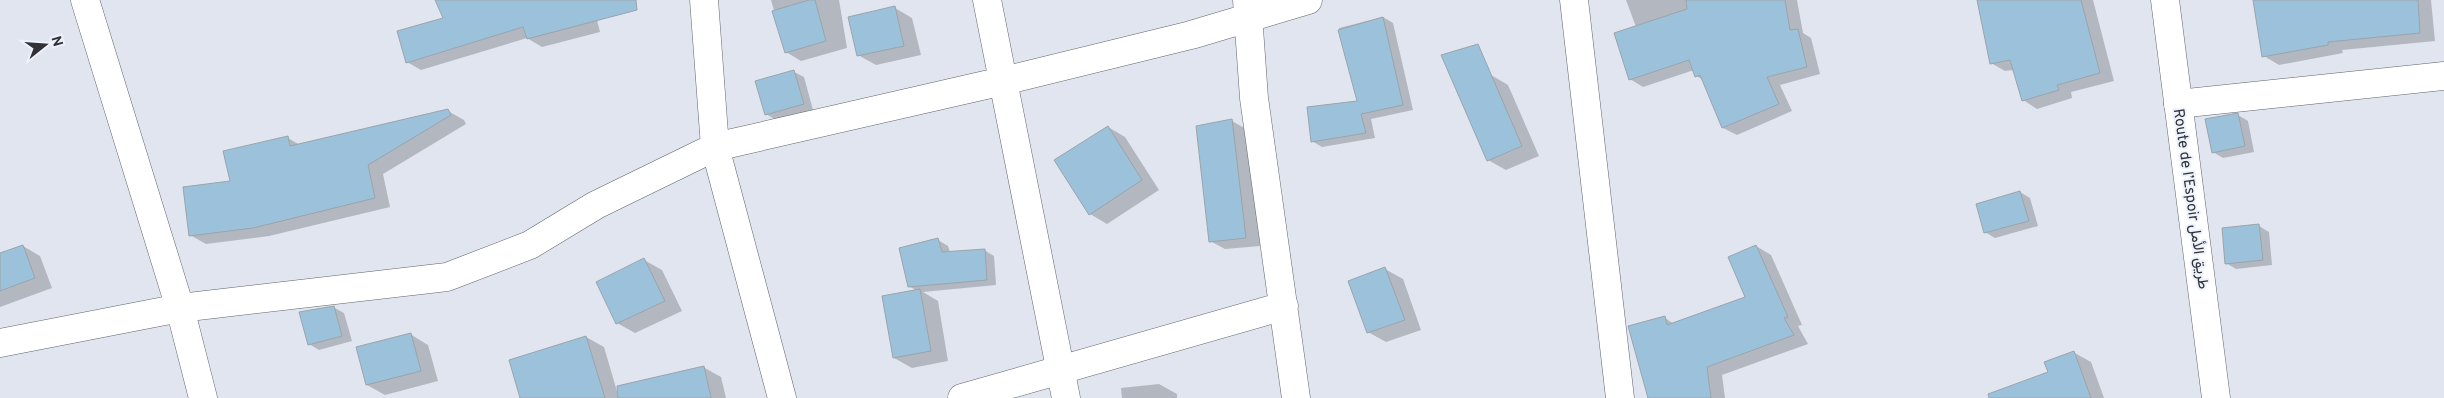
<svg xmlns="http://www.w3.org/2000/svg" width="2444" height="398" font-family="Overpass,Vazirmatn,sans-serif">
  <rect width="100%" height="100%" fill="#e0e5ef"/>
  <path fill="#0003" d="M436,0H592L600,32L542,47L527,38L421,70L407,62L445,19Z
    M771,0H839L847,48L801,61L786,52Z
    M1626,0H1797L1803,33L1811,38L1820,74L1780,85L1792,111L1737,135L1723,128L1704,80L1696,76L1694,70L1643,87L1630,79L1636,27Z
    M1979,0H2093L2114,81L2071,92L2072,98L2037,109L2023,100L2014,70L2005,71L1991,63Z
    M2254,0H2431L2435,41L2342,50L2343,53L2279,65L2264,56Z
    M895,8L912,18L921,55L876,65L858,55Z
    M1383,17L1393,23L1413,110L1371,119L1375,138L1322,147L1312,141L1359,102L1339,28Z
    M794,72L804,77L813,110L776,120L766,114Z
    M1491,75L1508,85L1539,156L1506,170L1488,160Z
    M448,111L464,120L466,124L383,174L390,207L269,236L206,244L190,235L231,182L288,138L300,145Z
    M2238,115L2248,121L2254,152L2223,158L2213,152Z
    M1232,121L1246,129L1260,246L1225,249L1210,241Z
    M1108,127L1125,137L1159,190L1107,224L1090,214Z
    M2020,192L2030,198L2038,226L1995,238L1985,232Z
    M2259,226L2269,232L2272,265L2236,269L2226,263Z
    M938,240L948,246L950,252L984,250L994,256L996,285L923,292L938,301L948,361L912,368L894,358L917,291L909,286Z
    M23,246L40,256L52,288L0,307V254Z
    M1756,246L1771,255L1802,325L1798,326L1808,344L1722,375L1725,398H1649L1665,318L1674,324L1747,297Z
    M644,260L662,270L682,311L635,333L617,323Z
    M1385,269L1403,279L1421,330L1386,342L1368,332Z
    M333,307L344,313L352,341L319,350L309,344Z
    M410,334L428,345L438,381L385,395L367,385Z
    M586,337L604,347L619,398H521Z
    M2073,352L2091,362L2104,398H1999L2050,373Z
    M703,367L721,377L726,398H658Z
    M1159,384L1177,394V398H1122L1121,388Z"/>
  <path fill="#9cc2db" stroke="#9aa4ab" d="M435,0H636L637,10L527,39L523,27L406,63L397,31L443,18Z
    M809,0H815L826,41L785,53L772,11Z
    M1686,0H1785L1790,30L1798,29L1807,67L1767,77L1779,104L1722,128L1700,75L1695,77L1689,60L1629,80L1614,33L1687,9Z
    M1977,0H2081L2100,73L2057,85L2059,90L2022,101L2010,60L1990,64Z
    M2253,0H2418L2420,33L2328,42V45L2262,57Z
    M895,6L904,46L857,56L848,17Z
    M1383,17L1403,105L1361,114L1366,133L1311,142L1307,107L1357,101L1338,30Z
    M1478,44L1522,146L1487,161L1441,55Z
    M794,70L804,104L765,115L755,81Z
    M448,109L451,115L368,165L375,198L253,228L189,236L183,187L230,181L223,151L288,136L290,146Z
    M2238,113L2245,146L2212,153L2205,119Z
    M1232,119L1246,238L1209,242L1196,126Z
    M1108,126L1142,180L1089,215L1054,160Z
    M2020,191L2029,221L1984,233L1976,204Z
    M2259,224L2263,260L2225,264L2222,228Z
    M938,238L942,252L985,249L987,280L908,287L899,248Z
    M23,245L35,278L0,291V253Z
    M1756,245L1788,317L1784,318L1794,335L1707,367L1711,398H1648L1628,326L1665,316L1667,325L1745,297L1728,257Z
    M644,258L665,301L616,324L596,282Z
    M1385,267L1405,320L1367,333L1348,281Z
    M920,289L931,351L893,358L882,296Z
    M334,306L342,336L308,345L299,312Z
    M411,333L421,371L366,385L356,347Z
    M586,336L605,398H520L509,360Z
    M2074,351L2091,398H1989L1988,394L2048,372L2044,362Z
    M704,366L711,398H618L617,386Z"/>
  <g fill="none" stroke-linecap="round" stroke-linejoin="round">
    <defs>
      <path id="minor" d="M85,0L180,308L203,398
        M704,0L715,147L782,398
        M987,0L1066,398
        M1247,0L1254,98L1296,398
        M1574,0L1620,398
        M2178,104L2444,76
        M0,343L180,308L447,277L530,245L596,205L715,147L1003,81L1191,35L1308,0
        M962,398L1284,306"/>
      <path id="trunk" d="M2165,0L2216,398"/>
    </defs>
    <use href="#minor" stroke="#5f646d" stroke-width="29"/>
    <use href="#trunk" stroke="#5f646d" stroke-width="29"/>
    <use href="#minor" stroke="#fff" stroke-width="28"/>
    <use href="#trunk" stroke="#fff" stroke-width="28"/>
  </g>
  <g text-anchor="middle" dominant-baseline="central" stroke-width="4" stroke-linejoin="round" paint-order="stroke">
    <g font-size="15" fill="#2f3135" stroke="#edf2fd">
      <text transform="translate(2190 199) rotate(82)">Route de l’Espoir طريق الأمل</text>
    </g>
  </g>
  <g transform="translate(45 45) rotate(73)" stroke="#edf2fd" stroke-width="4" paint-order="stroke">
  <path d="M0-4L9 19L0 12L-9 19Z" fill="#2f3135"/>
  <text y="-8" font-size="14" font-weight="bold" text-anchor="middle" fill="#2f3135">N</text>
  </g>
</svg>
